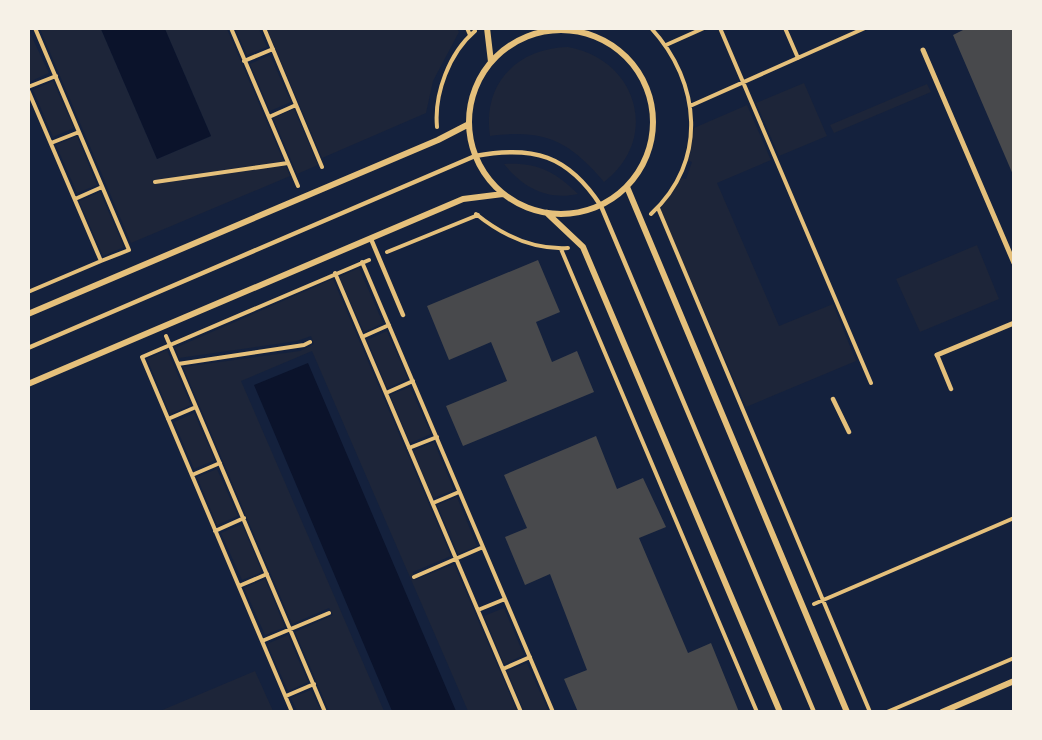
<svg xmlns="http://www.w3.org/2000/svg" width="1042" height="740" font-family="Helvetica,sans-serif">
  <rect width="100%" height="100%" fill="#14213d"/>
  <path fill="#1d2539" d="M28,29L49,73L29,82L28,81Z
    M40,29H101L157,159L211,136L165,29H227L290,176L131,243Z
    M235,29H259L267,47L247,55Z
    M457,29L459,32L433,81L426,113L322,158L267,29Z
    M568,47C637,59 661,138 604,182C569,141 545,129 490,136C482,84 517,48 568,47Z
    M270,55L291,102L270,111L250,64Z
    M53,81L74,128L53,137L33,90Z
    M804,83L827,136L779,156L756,103Z
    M927,84L931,92L834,133L830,125Z
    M747,105L771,160L717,183L779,326L833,304L856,361L746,407L660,210L681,178L686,179L692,162L687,160L694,128Z
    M294,109L318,165L297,174L273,118Z
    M77,136L97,185L77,193L56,145Z
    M504,164C536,162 555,171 578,194C547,201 522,187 504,164Z
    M100,192L124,247L103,256L79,201Z
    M977,245L999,299L920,332L896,279Z
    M359,268L383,323L364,332L339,277Z
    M333,279L451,556L413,572L415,580L454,564L517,711H468L312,351L241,381L384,711H329L295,632L333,615L329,608L292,624L183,367L300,351L314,344L311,336L297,341L179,358L175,348Z
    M387,331L408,379L387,388L367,340Z
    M167,350L191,405L170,414L147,359Z
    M410,387L431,434L410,443L390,395Z
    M194,413L215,460L194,469L174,422Z
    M434,442L454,490L433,498L413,451Z
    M217,469L238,516L217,525L197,477Z
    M457,497L477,546L458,554L437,505Z
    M242,524L262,572L242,580L221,533Z
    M265,579L285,627L265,635L244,588Z
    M504,608L524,655L504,664L484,616Z
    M288,635L308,682L288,691L267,644Z
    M527,663L548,710L544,711H524L507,671Z
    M255,671L273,711H160Z
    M311,690L321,711H297L291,698Z"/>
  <path fill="#0b132b" d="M101,29H165L211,136L157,159Z
    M308,363L456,711H392L254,385Z"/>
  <path fill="#48494c" d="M967,28H1014V177L953,35Z
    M538,260L560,312L536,322L552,362L577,351L594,392L463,446L446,406L507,381L491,342L449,360L427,306Z
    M596,436L617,489L643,478L666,527L639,538L688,653L711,643L739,712H578L564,679L587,670L550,574L525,585L505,537L527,528L504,475Z"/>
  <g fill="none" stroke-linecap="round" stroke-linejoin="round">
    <path stroke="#e5c07b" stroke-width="4" d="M231,28L298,186
      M264,28L322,167
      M467,28L470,35
      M720,28L871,383
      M785,28L798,58
      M666,45L704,28
      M244,61L273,49
      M28,87L56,76
      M28,90L101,261L129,250L35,28
      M690,106L865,28
      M269,117L296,105
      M437,127C434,94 449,53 475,31
      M51,143L79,132
      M155,182L288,163
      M75,199L102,187
      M658,208L870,712
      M476,214C502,235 533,250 568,248
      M651,214C708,162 701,82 651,28
      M561,249L757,712
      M387,252L478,215
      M362,262L553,712
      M335,273L521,712
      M28,292L101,261
      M166,336L325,712
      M362,337L389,325
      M178,364L304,345L310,342
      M386,393L413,381
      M168,419L196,407
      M409,448L437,437
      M192,475L220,463
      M433,503L459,492
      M215,531L244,518
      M414,577L483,547
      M239,586L267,574
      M814,604L1014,518
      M478,610L505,599
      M262,641L329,613
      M503,669L530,657
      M286,696L314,684
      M292,712L142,357L369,260
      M887,712L1014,658"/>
    <path stroke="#e5c07b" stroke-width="4.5" d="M371,239L403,315
      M28,348L475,156C533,145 568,155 601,206L814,712
      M937,355L951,389
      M833,399L849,432"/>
    <path stroke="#e5c07b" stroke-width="5" d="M923,50L1014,263
      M937,355L1014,323"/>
    <path stroke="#e5c07b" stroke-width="6" d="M487,28L491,62
      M469 122a92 92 0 1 1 184 0a92 92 0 1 1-184 0Z
      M627,187L847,712
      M547,213L583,247L780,712
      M28,314L438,140L469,124
      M28,384L463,199L503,194
      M942,712L1014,681"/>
  </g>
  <rect width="1042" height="740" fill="none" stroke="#f6f1e7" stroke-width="60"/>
</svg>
